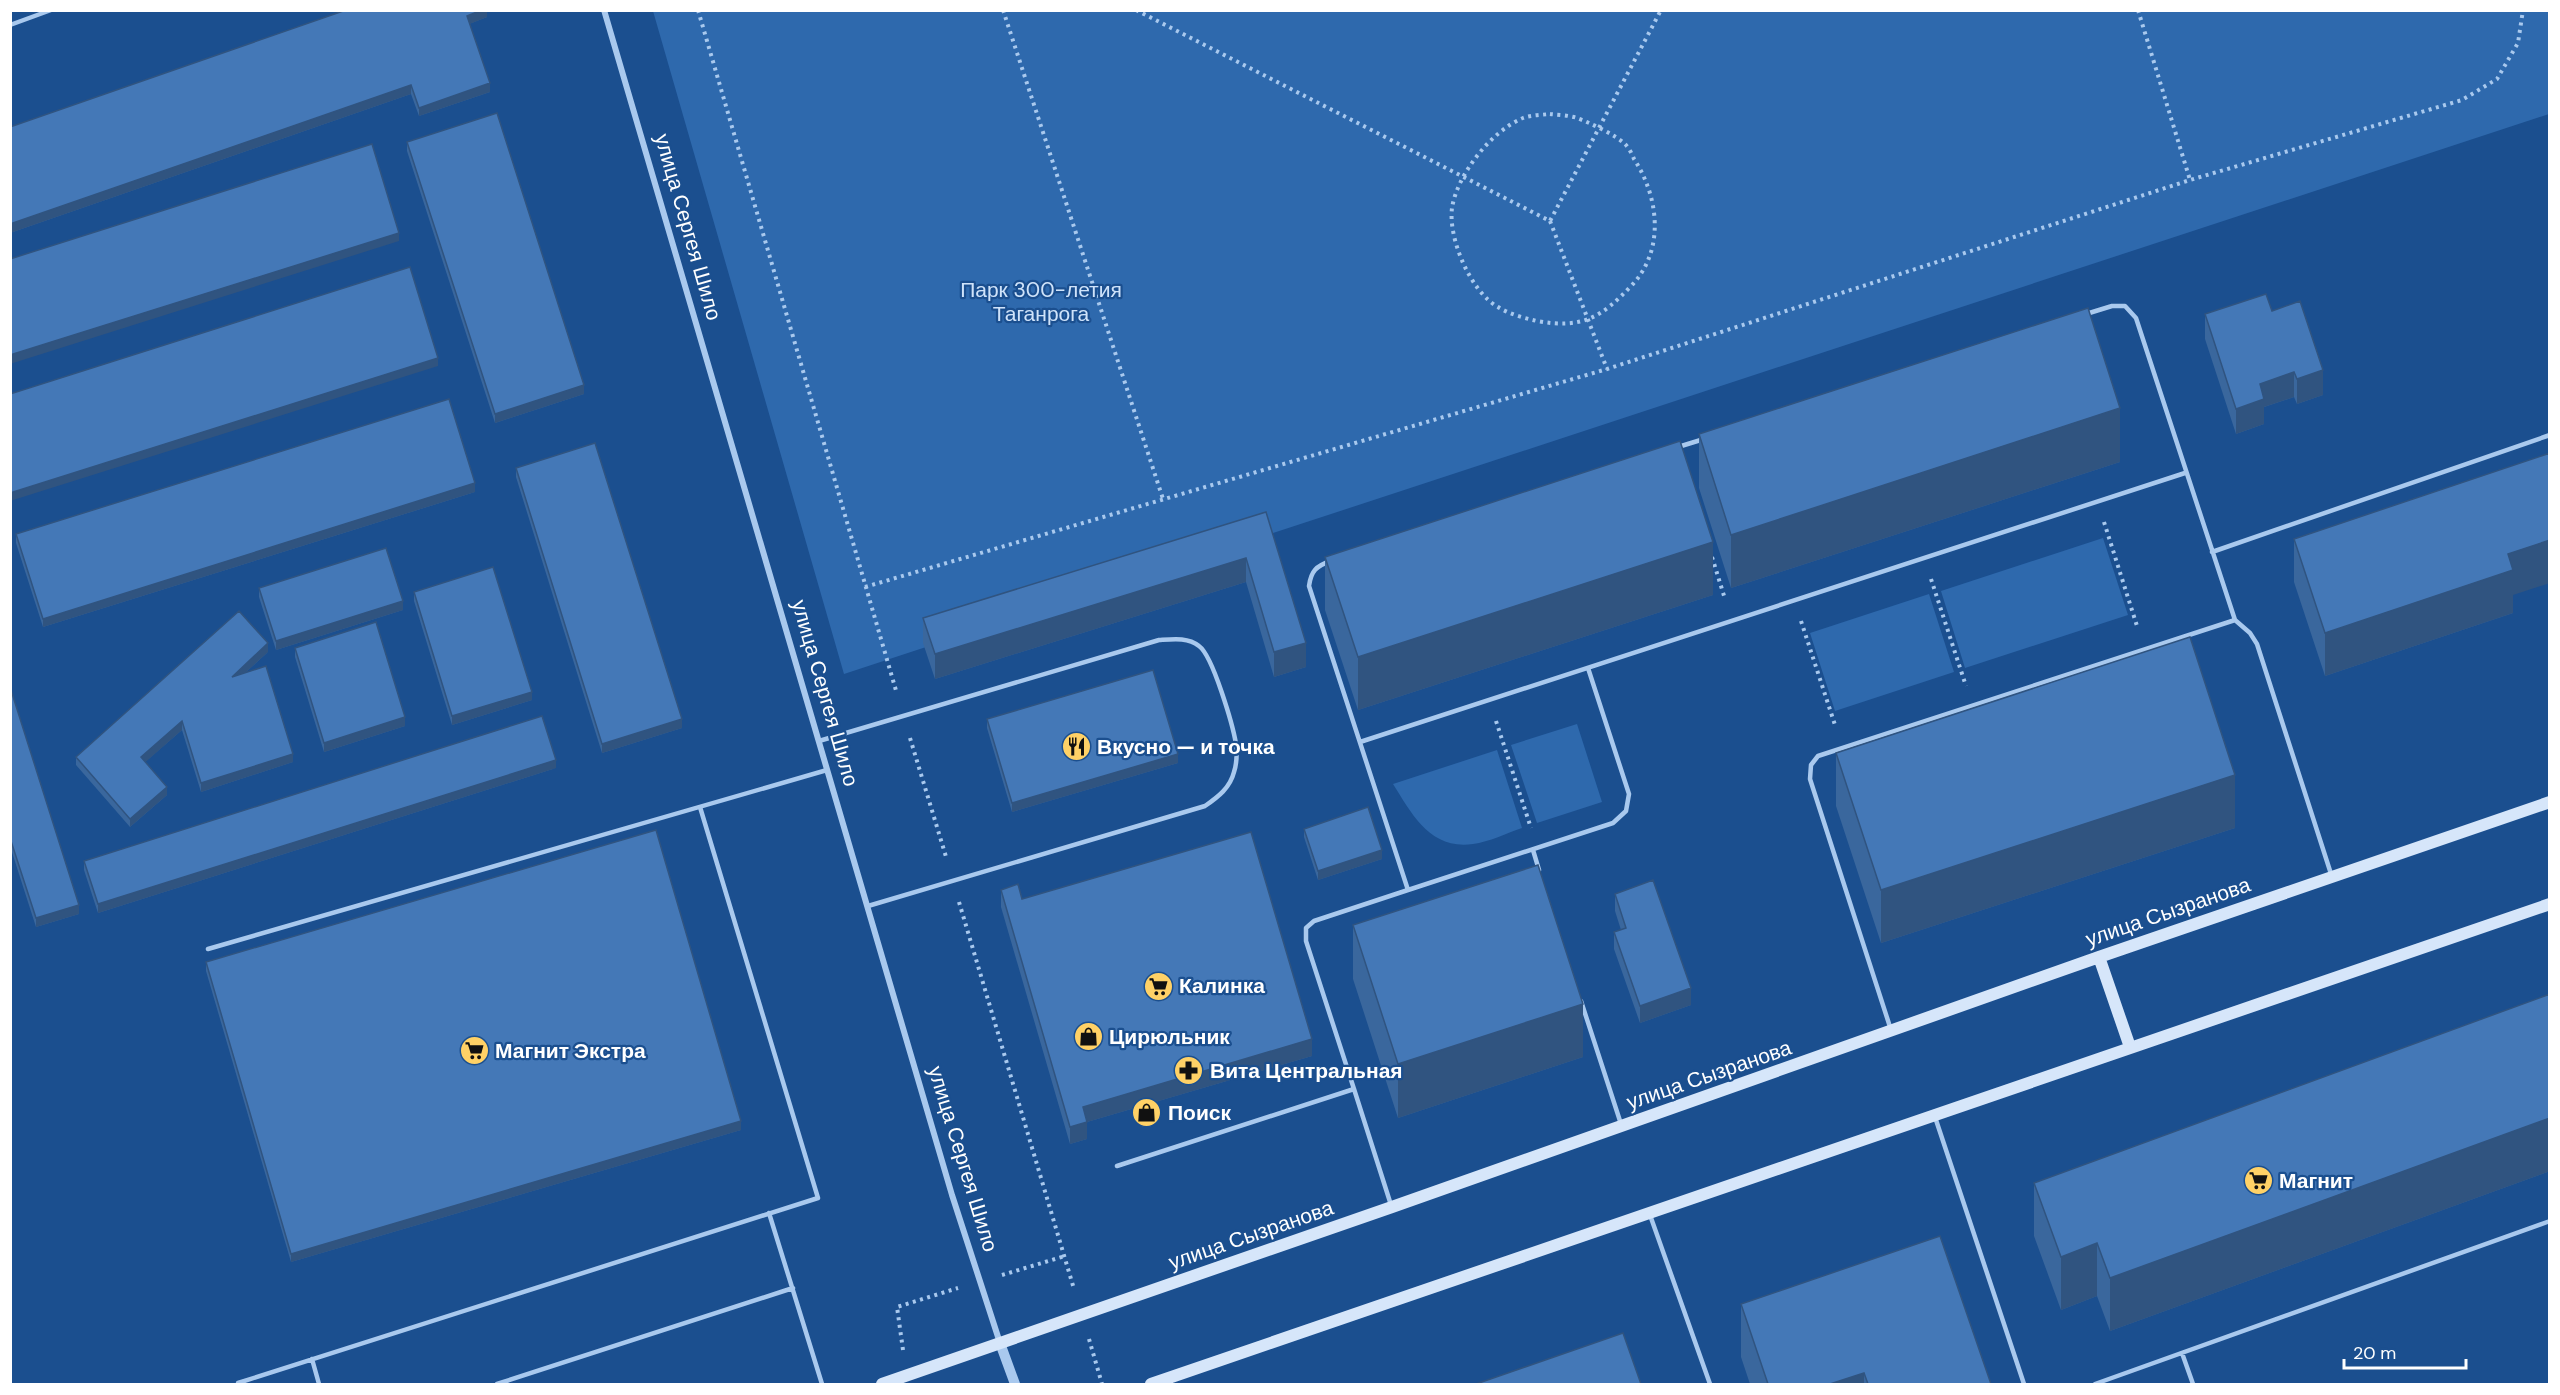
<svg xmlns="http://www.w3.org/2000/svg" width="2560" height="1395" font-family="'DM Sans',sans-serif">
  <rect width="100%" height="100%" fill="#1b4f8f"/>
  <path fill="#2e69ad" d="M653,11H2549V114L844,674Z
    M2103,538L2128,615L1965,668L1941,591Z
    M1929,594L1954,672L1835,711L1810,633Z
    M1577,724L1602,802L1537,823L1511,745Z
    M1497,750L1522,828C1507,833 1489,842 1473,844C1430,850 1412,814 1393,784Z"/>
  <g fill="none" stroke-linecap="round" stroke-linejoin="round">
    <path stroke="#a9c9ee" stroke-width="4" stroke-dasharray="3 4.5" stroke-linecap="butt" d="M698,10L897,694
      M1003,10L1163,499
      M1136,10L1550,221L1661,10
      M2138,10L2190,180
      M1550,114C1558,115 1568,115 1577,118C1588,122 1616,135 1625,144C1629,148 1632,154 1634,159C1659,197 1665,250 1632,285C1601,318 1582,329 1537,321C1524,318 1509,314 1498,307C1471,292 1448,239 1452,208C1457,175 1491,131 1523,118C1531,115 1541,115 1550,114Z
      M1550,221L1607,369
      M2104,522L2137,626
      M1712,557L1725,599
      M1931,579L1966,686
      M865,587L1607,369L2190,180L2462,100L2497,79L2518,43L2523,10
      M1801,621L1835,725
      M1496,721L1531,828
      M910,738L947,860
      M959,902L1074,1289
      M1002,1275L1065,1256
      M1089,1339L1102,1384
      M903,1350L897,1307L958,1288"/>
    <path stroke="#a9c9ee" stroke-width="4.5" d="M10,25L51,10
      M2086,314L2112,306H2125L2136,318L2235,620
      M1678,447L1704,439
      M2212,552L2550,435
      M1331,561C1316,566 1311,571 1309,586L1408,890L1613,823L1626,811L1629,794L1588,668
      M819,741L1159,640C1173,639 1188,637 1199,646C1213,656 1233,726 1236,744C1237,753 1237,763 1234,772C1230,788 1218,797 1205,806L868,906
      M1360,742L2185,473
      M1533,850L1539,870
      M208,949L827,770
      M1581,1001L1621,1124
      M1891,1030L1810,779L1811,765L1818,756L2235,620L2250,633L2257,644L2332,877
      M1354,1089L1306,941V928L1314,921L1408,890
      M1935,1117L2024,1384
      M1117,1166L1354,1089L1391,1205
      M769,1213L822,1384
      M1650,1215L1710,1384
      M2182,1353L2193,1384
      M312,1359L319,1384
      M238,1384V1383L818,1198L700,807
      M497,1384L793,1288
      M2095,1384L2550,1221"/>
    <path stroke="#a9c9ee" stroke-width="6" d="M604,10L952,1195L1000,1343"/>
    <path stroke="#a9c9ee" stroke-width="10" d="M1000,1343L1015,1384"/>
    <path stroke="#d6e6fa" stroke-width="12" d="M2099,957L2130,1047
      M882,1384L1392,1207L2099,957L2550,802
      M1151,1384L2550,904"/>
  </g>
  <path fill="#3a679d" d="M487,10V17L469,24L490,92L419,116L411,94L10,233V127Z
    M407,142L584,394L495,423L407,151Z
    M2272,311L2323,395L2297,404L2294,397L2264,407V424L2236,434L2205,339V314Z
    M1699,434L2120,462L1731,588L1699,488Z
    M516,468L682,728L602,753L516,477Z
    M475,492L43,627L16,543V534Z
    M1266,512L1306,667L1274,677L1246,582L935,679L923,643V618Z
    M2294,539L2513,595V613L2325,676L2294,582Z
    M1325,557L1713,595L1358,710L1325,610Z
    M259,588L403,610L276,650L259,597Z
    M414,592L532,700L452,725L414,601Z
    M295,648L405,726L324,752L295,657Z
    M268,652L246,672L293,762L201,792L182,730L145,762L167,795L130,827L76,765V757Z
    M10,687L79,914L36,927L10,846Z
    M987,719L1178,763L1012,812L987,728Z
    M1836,753L2235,828L1881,943L1836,806Z
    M556,768L98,913L84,870V861Z
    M1304,829L1382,859L1318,880L1304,837Z
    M1001,890L1022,899L1312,1056L1087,1122V1139L1070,1144L1001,907Z
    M1615,894L1691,1005L1640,1023L1614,949V932L1621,930L1615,911Z
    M1353,925L1583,1057L1398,1118L1353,979Z
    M206,962L741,1130L291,1262L206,971Z
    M2550,994V1171L2110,1331L2097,1296L2061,1310L2034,1236V1183Z
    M1741,1304L1991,1384H1750L1741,1357Z"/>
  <path fill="#305480" d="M482,10H487V17L467,25V16Z
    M490,83V92L419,116V108Z
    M411,85V94L10,233V224Z
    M399,233V241L10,364V355Z
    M438,358V366L10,501V493Z
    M2323,370V395L2297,404V379Z
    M2294,372V397L2264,407V424L2236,434V409L2260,384Z
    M584,385V394L495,423V414Z
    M2120,408V462L1731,588V535Z
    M475,483V492L43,627V619Z
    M2550,540V583L2513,595V613L2325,676V633L2508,554Z
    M1713,542V595L1358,710V657Z
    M1246,558V582L935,679V654Z
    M403,601V610L276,650V641Z
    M268,643V652L232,685V677Z
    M1306,643V667L1274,677V652Z
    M532,692V700L452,725V716Z
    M405,717V726L324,752V743Z
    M682,719V728L602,753V744Z
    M182,721V730L141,766V757Z
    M293,754V762L201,792V783Z
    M1178,754V763L1012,812V803Z
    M556,760V768L98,913V904Z
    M2235,775V828L1881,943V890Z
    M167,787V795L130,827V819Z
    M1382,850V859L1318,880V871Z
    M79,905V914L36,927V918Z
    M1691,988V1005L1640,1023V1006Z
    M1583,1004V1057L1398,1118V1064Z
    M1312,1039V1056L1087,1122V1139L1070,1144V1127L1083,1107Z
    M2550,1118V1171L2110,1331V1278Z
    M741,1121V1130L291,1262V1254Z
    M2097,1243V1296L2061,1310V1257Z
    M1864,1373V1384H1830Z"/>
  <path fill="#4478b7" stroke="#305480" stroke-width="1.5" d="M346,10H482L467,16L490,83L419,108L411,85L10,224V127Z
    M497,113L584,385L495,414L407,142Z
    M372,144L399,233L10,355V259Z
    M410,267L438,358L10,493V394Z
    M2266,294L2272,311L2300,301L2323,370L2297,379L2294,372L2260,384L2264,399L2236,409L2205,314Z
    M2088,308L2120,408L1731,535L1699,434Z
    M449,399L475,483L43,619L16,534Z
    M1680,441L1713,542L1358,657L1325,557Z
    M595,443L682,719L602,744L516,468Z
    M2550,453V540L2508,554L2513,570L2325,633L2294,539Z
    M1266,512L1306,643L1274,652L1246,558L935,654L923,618Z
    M386,548L403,601L276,641L259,588Z
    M493,567L532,692L452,716L414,592Z
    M239,611L268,643L232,677L266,666L293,754L201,783L182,721L141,757L167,787L130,819L76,757Z
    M376,622L405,717L324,743L295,648Z
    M2190,637L2235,775L1881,890L1836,753Z
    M1153,670L1178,754L1012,803L987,719Z
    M10,687L79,905L36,918L10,838Z
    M542,716L556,760L98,904L84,861Z
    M1368,807L1382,850L1318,871L1304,829Z
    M656,830L741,1121L291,1254L206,962Z
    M1251,832L1312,1039L1083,1107L1087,1122L1070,1127L1001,890L1018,884L1022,899Z
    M1538,865L1583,1004L1398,1064L1353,925Z
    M1653,880L1691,988L1640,1006L1614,932L1626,928L1615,894Z
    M2550,994V1118L2110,1278L2097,1243L2061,1257L2034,1183Z
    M1940,1236L1991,1384H1868L1864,1373L1830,1384H1768L1741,1304Z
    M1623,1333L1641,1384H1476Z"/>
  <defs>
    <symbol id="restaurant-disc" viewBox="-11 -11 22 22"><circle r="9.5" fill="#ffd166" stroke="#1b4f8f"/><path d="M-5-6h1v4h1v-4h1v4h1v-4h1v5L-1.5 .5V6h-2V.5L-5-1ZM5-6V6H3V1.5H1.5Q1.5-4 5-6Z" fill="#111"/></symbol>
    <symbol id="supermarket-disc" viewBox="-11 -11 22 22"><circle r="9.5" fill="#ffd166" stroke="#1b4f8f"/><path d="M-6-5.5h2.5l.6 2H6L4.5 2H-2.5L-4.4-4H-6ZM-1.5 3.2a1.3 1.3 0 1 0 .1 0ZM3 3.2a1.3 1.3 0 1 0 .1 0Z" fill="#111"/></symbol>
    <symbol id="shop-disc" viewBox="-11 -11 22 22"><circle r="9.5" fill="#ffd166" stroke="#1b4f8f"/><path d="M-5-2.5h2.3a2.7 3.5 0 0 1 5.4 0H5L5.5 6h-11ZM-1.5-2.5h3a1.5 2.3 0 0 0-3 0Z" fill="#111"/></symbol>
    <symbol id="pharmacy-disc" viewBox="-11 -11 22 22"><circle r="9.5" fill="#ffd166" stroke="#1b4f8f"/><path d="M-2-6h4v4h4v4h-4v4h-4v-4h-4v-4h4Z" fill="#111"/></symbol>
  </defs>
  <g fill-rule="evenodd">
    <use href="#restaurant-disc" x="1060" y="730" width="33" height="33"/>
    <use href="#supermarket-disc" x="1142" y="970" width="33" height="33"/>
    <use href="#shop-disc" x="1072" y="1020" width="33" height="33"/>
    <use href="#supermarket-disc" x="458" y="1034" width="33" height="33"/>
    <use href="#pharmacy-disc" x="1172" y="1054" width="33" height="33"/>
    <use href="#shop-disc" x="1130" y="1096" width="33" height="33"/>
    <use href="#supermarket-disc" x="2242" y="1164" width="33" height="33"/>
  </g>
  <g text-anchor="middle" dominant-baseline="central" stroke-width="4.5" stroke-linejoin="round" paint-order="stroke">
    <g font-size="21" fill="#fff" stroke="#1b4f8f">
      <text transform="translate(688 227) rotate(74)">улица Сергея Шило</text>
      <text transform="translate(825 693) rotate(74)">улица Сергея Шило</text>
      <text transform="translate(2168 912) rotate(-19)">улица Сызранова</text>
      <text transform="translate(1709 1075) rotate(-19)">улица Сызранова</text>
      <text transform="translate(963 1159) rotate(73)">улица Сергея Шило</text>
      <text transform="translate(1251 1235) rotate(-19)">улица Сызранова</text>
    </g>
    <g font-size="21" fill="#cfe3fa" stroke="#1b4f8f">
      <text x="1041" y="290">Парк 300-летия<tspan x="1041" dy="24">Таганрога</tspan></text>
    </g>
    <g font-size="21" font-weight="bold" fill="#fff" stroke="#1b4f8f" text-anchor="start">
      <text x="1097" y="747">Вкусно — и точка</text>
      <text x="1179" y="986">Калинка</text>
      <text x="1109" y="1037">Цирюльник</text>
      <text x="495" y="1051">Магнит Экстра</text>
      <text x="1210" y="1071">Вита Центральная</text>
      <text x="1168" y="1113">Поиск</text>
      <text x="2279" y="1181">Магнит</text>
    </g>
  </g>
  <rect width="2560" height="1395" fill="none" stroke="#ffffff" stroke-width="24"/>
  <path d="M2344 1359v9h122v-9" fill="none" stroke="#ffffff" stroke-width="3"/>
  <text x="2353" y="1359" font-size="18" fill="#ffffff" stroke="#1b4f8f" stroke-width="4.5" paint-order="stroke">20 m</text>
</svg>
